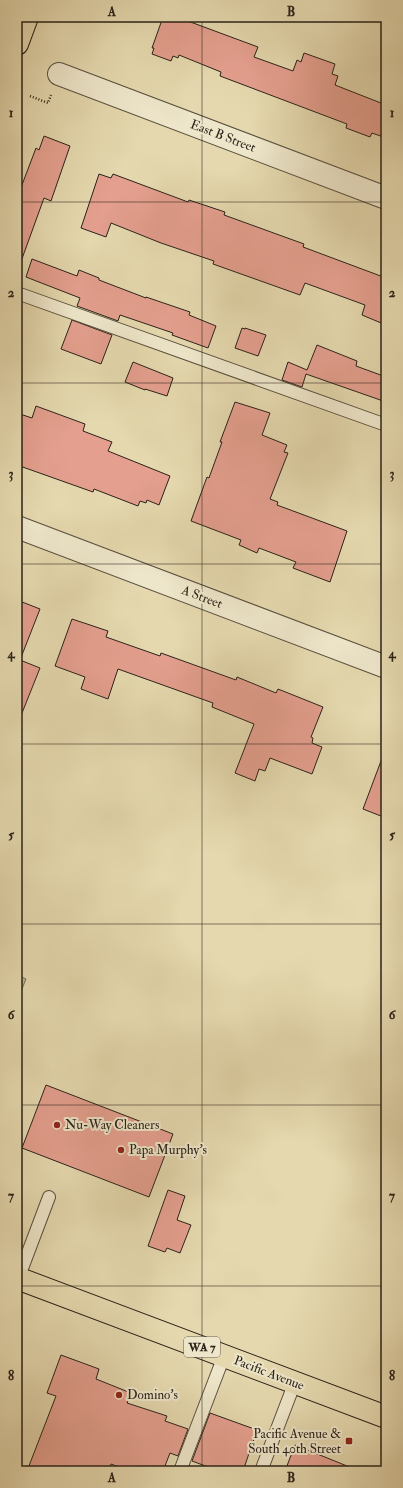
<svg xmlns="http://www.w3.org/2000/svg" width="403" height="1488" font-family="'IM FELL Double Pica',serif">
  <defs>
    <pattern id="park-dots" width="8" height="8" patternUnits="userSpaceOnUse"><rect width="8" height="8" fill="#b7be88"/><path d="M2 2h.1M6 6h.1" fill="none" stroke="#9ea375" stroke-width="1.8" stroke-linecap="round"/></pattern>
  </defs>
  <rect width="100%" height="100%" fill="#e5d8ae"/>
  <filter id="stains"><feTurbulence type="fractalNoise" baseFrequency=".005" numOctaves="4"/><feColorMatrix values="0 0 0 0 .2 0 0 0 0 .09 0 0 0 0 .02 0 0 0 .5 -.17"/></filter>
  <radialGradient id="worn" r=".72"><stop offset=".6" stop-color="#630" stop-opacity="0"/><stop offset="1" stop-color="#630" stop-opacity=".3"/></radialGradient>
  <path fill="url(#park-dots)" stroke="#707050" d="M17,975L26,979L17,1001Z"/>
  <path fill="#e49f8e" stroke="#2a2219" d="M163,17H177L258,47L254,57L293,71L297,60L301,62L304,53L335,64L332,74L338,76L335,85L386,105V138L372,133L370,137L346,128L347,124L220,76L221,72L179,55L178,58L173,56L171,61L152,54L154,48H152Z
    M44,136L70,146L51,201L44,198L19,267H17V198L36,148L39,150Z
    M99,174L111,178L113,174L188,202L189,200L225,212L224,215L304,244L303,247L386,278V325L362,315L365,305L305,283L300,295L213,264L214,261L161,243L111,223L106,237L81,228Z
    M32,259L77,276L79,270L99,278V280L146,298V297L190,312L189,315L216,326L208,348L172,335L173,333L120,315L118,321L77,306L80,298L26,277Z
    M72,320L112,335L101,364L61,349Z
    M242,328L245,329V328L266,335L258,356L235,348Z
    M317,345L357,361L356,366L386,377V402L306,374L302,387L282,380L288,362L307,370Z
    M133,362L173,378L167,396L145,389V390L125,382Z
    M235,402L270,413L262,435L287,445L284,452L288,453L270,499L278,502L277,505L347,531L330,582L293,568L296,562L259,548L257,553L239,545L241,540L191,521L207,477L209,478L222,442H220Z
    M36,406L85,424L83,431L112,442L108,451L170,476L159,505L147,500L146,503L140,501L138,506L94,489L93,492L17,465V413L32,418Z
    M17,600L40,609L20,660L40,668L18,723H17Z
    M72,619L108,631L106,637L160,656L161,653L236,680L237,677L276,693L278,689L323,707L311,737L313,738L312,743L322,747L312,774L270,758L265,771L259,769L255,781L235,773L254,724L212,707L213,703L118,669L108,699L81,689L85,677L55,666Z
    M384,753L386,754V818L363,809Z
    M46,1085L173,1134L149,1197L22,1148Z
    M168,1190L185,1196L177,1220L191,1225L180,1253L167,1248L165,1252L148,1246Z
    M61,1355L99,1369L96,1379L131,1393L127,1403L167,1416L165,1421L188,1429L178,1456L170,1453L163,1471H130L111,1464L108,1471H27L56,1396L47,1393Z
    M210,1413L257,1430L243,1471H219L192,1461Z
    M295,1445L357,1470V1471H285Z"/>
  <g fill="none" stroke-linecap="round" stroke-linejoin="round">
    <defs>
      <path id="lane" d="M17,293L386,425
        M18,1279L49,1197
        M180,1471L224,1356
        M261,1471L295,1382"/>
      <path id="street" d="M59,74L386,198
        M17,527L386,667"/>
      <path id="primary" d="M17,44L27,17
        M17,1278L386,1417"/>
    </defs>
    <use href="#lane" stroke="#59503e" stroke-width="14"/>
    <use href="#street" stroke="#59503e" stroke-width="24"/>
    <use href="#primary" stroke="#2a2219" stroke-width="24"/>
    <path stroke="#2a2219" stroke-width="2.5" stroke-dasharray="1 2" stroke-linecap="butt" d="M30,96L48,103L51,95"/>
    <use href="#lane" stroke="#eee6ca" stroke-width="12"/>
    <use href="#street" stroke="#eee6ca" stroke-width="22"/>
    <use href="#primary" stroke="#e5d8ae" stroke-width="22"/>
  </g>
  <path fill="none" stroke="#2a2219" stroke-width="1" stroke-opacity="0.55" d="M202,17V1471M17,202H386M17,383H386M17,564H386M17,744H386M17,924H386M17,1105H386M17,1286H386"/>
  <g fill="#8f2418" stroke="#eee6ca" stroke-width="1.5">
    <circle cx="57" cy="1125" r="4"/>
    <circle cx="121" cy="1150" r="4"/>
    <circle cx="119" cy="1395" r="4"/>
    <rect x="345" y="1437" width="8" height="8" rx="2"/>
  </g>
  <g text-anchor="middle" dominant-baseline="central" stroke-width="4" stroke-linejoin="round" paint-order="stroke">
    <rect fill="#eee6ca" stroke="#655d4e" stroke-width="1" x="184" y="1337" width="36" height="20" rx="3"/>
    <g font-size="12" font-weight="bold" fill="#2a2219">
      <text x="202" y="1347">WA 7</text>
    </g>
    <g font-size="13" fill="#2a2219" stroke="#eee6ca">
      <text transform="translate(223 136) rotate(21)">East B Street</text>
      <text transform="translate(202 597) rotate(21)">A Street</text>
      <text transform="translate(269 1373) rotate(21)">Pacific Avenue</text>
    </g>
    <g font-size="13" fill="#2a2219" stroke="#eee6ca" text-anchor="start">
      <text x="65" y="1125">Nu-Way Cleaners</text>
      <text x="129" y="1150">Papa Murphy's</text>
      <text x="127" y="1395">Domino's</text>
      <text x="341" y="1434" text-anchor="end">Pacific Avenue &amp;<tspan x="341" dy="15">South 40th Street</tspan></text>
    </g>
  </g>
  <rect width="403" height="1488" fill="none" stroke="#e5d8ae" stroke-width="44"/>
  <rect x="22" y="22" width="359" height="1444" fill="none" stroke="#2a2219" stroke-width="1.5"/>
  <g font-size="13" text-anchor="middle" font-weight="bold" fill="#2a2219">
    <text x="112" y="16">A</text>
    <text x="291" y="16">B</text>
    <text x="11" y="117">1</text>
    <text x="392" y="117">1</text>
    <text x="11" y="297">2</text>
    <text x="392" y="297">2</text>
    <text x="11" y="478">3</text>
    <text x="392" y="478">3</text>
    <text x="11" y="658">4</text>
    <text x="392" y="658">4</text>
    <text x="11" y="839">5</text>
    <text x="392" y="839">5</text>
    <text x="11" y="1019">6</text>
    <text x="392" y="1019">6</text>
    <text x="11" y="1200">7</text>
    <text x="392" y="1200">7</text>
    <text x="11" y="1380">8</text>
    <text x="392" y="1380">8</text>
    <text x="112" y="1482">A</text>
    <text x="291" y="1482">B</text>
  </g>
  <rect width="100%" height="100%" filter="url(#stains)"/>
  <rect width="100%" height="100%" fill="url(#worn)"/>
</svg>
